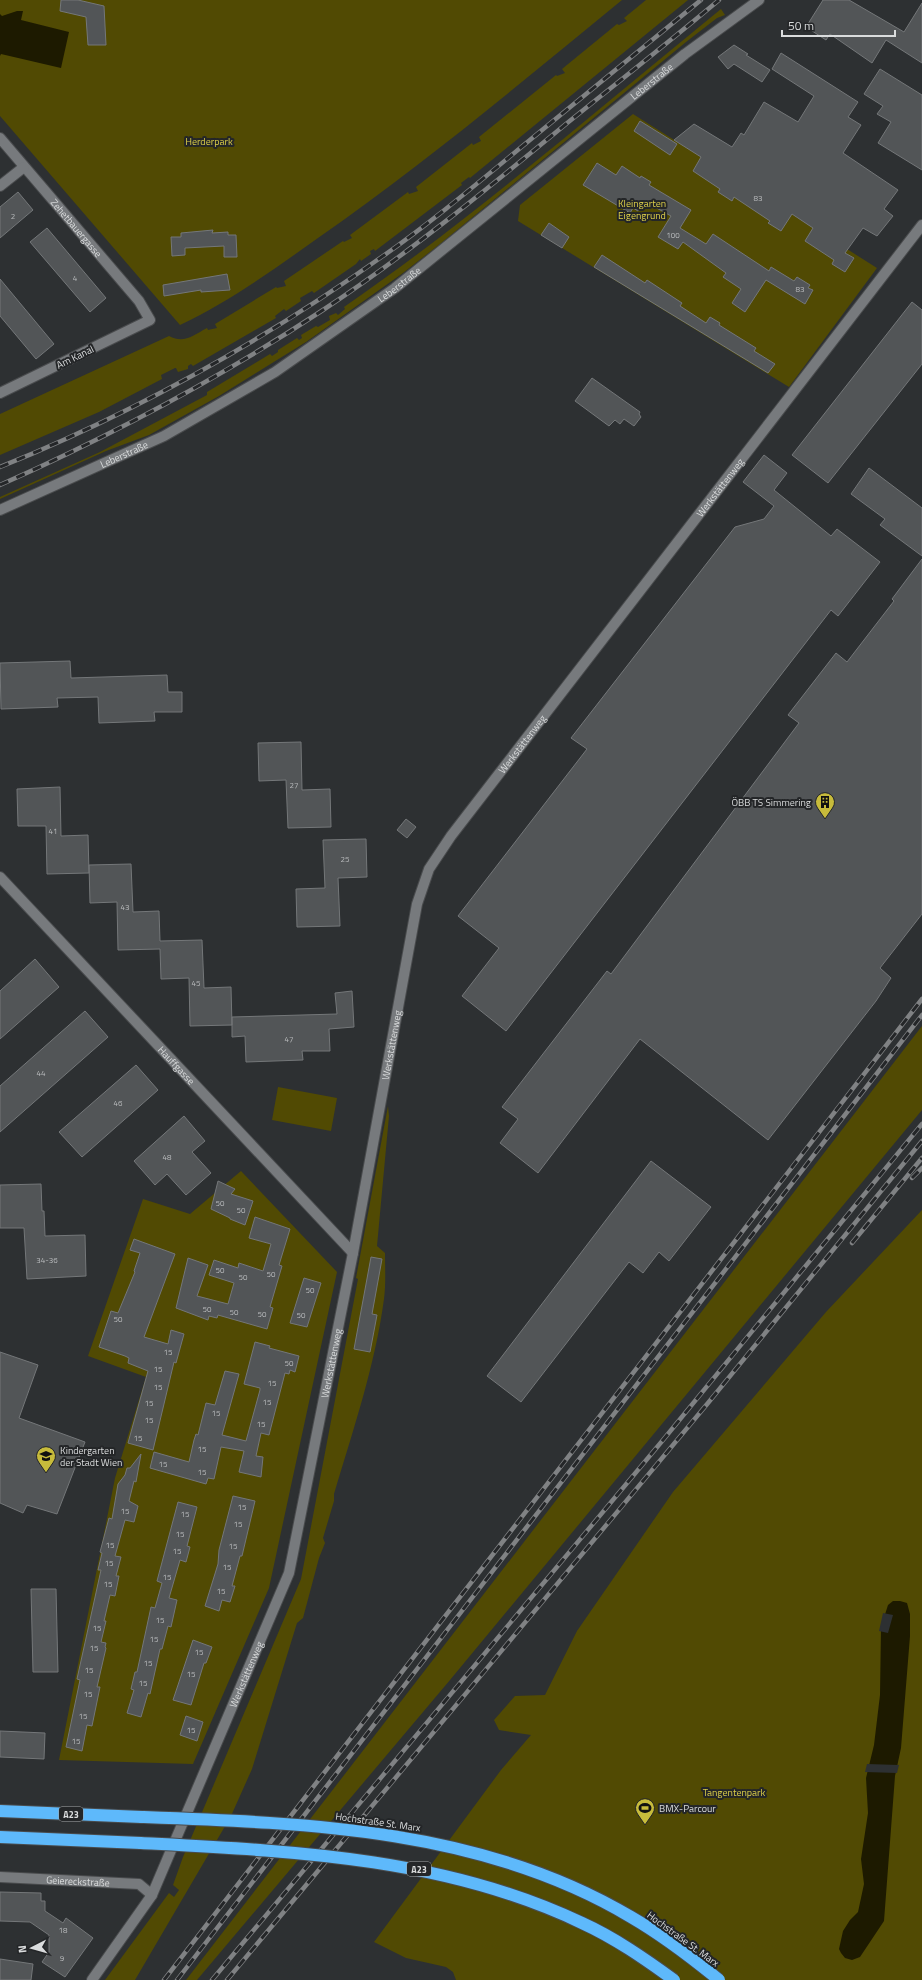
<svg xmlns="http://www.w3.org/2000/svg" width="922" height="1980" font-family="'Titillium Web',sans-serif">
  <rect width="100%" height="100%" fill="#2d3032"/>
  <path fill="#514a03" d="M0,0H622C522,82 423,165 318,238C273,270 229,302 180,325L0,116Z
    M646,0H688L470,178L469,177L461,183L462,185L375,251L374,249L370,251L371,254L361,261L360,259L356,264L314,293L312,291L300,298L301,301L286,311L284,309L275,316L276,318L193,366L191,364L188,366V369L178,372L176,368H175L161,375L162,379L99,412L0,455V414L169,336C184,344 192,336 207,328L208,330L217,328L215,324L276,287L277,288L286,286L284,281L343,241L344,242L352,238L350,235L408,192L409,194L418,191L416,187L472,143L473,145L481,141L479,137L556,75L557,76L565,73L562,69L617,24L619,25L627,21L624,18Z
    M721,9L725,15L717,18L686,42L440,244L403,273L306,342L219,396L149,435L106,451L0,499V497L100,452L207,395V392L270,354L272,356L278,352V350L297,338L299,340L302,338L301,335L316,326L318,327L330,320L329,316L336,313L338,315L345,309L344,307C476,216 598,109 721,9Z
    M633,114L877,268L789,387L518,221L520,205Z
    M922,1026V1110L450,1680L197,1980H186Z
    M278,1087L337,1098L331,1131L272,1120Z
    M388,1106L389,1116L377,1246L385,1253C385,1268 386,1284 384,1299C375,1366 353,1430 334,1494V1501L323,1538L325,1543L319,1558L303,1618L297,1623L252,1769L231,1816L135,1980H105L169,1893L174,1897L179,1890L173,1885L183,1857L301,1579L358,1279L356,1278Z
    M241,1171L337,1272L269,1588L193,1764L59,1760L115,1478L146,1377L88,1356L143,1199L190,1214Z
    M922,1210V1980H456L453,1972L446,1967L406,1958L374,1942L501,1770L531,1735L499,1730L494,1720L515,1696L545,1695L577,1631L673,1492L826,1312Z"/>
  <path fill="#1d1a00" d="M17,11H23L21,20L69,32L61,68L1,54L0,56V14L2,16Z
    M893,1601H900L907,1603L910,1614V1636L901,1748L895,1776L884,1921L860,1957L852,1960L845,1958L841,1953L839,1949L843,1931L850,1920L858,1912L864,1884L861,1859L868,1813L866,1778L874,1745L880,1695L881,1627L888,1605Z"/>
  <path fill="#2d3032" d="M883,1613L893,1615L888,1633L879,1631Z
    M867,1764L899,1765L897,1773L865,1772Z"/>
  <path fill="#525557" stroke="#747779" d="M61,0H78L104,6L106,45H88L86,17L60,11Z
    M823,0H849L904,32L922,3V63L886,40L872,63L830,34L826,40L806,27Z
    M734,45L748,54L746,55L770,70L762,82L734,64L728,69L718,57Z
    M781,53L858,102L848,117L861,125L843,153L898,190L884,209L893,216L877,236L863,228L845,253L854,258L845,272L832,264L834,260L805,241L813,228L792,214L781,231L768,223L770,221L734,197L732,201L718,192L720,189L693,171L701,157L674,140L694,124L732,147L741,133L744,135L764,102L798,122L814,96L772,69Z
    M880,69L922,95V170L878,143L891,122L877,114L883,106L864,94Z
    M640,121L677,144L670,155L634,131Z
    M597,163L616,175L622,166L640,178L641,176L651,182L649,185L691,210L680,228L706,244L713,234L769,271L771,267L794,281L797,277L810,285L808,288L813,290L805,304L766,280L745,312L732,303L741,289L723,277L726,273L683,242L678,249L658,237L671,216L644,201L638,211L633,208L630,213L583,185Z
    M18,192L33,210L0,238V207Z
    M549,223L569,237L562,248L541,235Z
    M47,228L106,298L90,312L30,242Z
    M213,230L212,233L228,232V235H236L237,257H224V246L185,248V255L172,256L171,237H181V233Z
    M602,255L645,283L647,280L682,303L680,306L706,323L710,317L720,323L719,325L756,348L754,351L775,364L768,373L594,267Z
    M227,274L230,290L201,292V290L164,296L163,285Z
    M0,279L54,344L36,359L0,316Z
    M912,302L922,310V364L828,483L792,455Z
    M592,378L640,412L639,414L641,417L634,426L624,419L620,424L615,420L609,426L575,401Z
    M764,455L787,473L774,490L831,536L837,529L880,562L838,616L831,610L506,1031L462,996L499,948L458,916L587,749L571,738L735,527L764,519L774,506L743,482Z
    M869,468L922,508V556L880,525L885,519L851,494Z
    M922,559V914L880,968L891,978L876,1001L768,1140L640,1039L538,1173L500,1143L518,1119L502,1107L607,971L611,974L799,723L788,715L836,653L847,662L894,601L892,599Z
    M70,661L71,678L167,675L168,692H182V712H154L155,721L99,723L98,697L57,698L58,707L1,709L0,663Z
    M301,742L302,790L330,789L331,827L288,828L286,780L259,781L258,743Z
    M60,787L61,836L88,835L89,873L47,874L46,826H18L17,789Z
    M406,819L416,827L407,838L397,830Z
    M366,839L367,877L338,878L340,926L297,927L296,889L325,888L323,840Z
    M131,864L133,912L159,911L160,941L202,940L204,988L231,987L232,1025L190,1026L189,978L161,979L160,949L118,950L117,902L90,903L89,865Z
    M35,959L59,987L0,1039V991Z
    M352,991L354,1027L329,1029L330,1051H302L303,1060L246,1062L245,1036L232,1037V1017L337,1014L335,993Z
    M85,1011L108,1037L0,1132V1086Z
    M136,1065L158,1090L82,1157L59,1132Z
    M184,1116L205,1141L192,1152L211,1173L186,1195L167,1174L155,1185L134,1161Z
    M651,1161L711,1207L669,1261L659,1252L643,1273L629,1262L521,1402L487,1376Z
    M218,1181L235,1189L231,1194L253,1201L245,1225L230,1219V1218L211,1209Z
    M41,1184L42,1211H44L45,1236L85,1235L86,1276L27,1279L24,1228H0V1185Z
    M255,1217L290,1229L279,1265L282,1266L270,1307L273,1308L267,1329L218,1315L217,1318L209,1316L208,1320L176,1308L188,1258L208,1265L197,1296L228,1304L234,1283L209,1275L214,1260L238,1268L239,1263L263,1271L271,1244L249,1238Z
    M134,1239L175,1254L144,1337L168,1344L171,1330L184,1334L176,1363L174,1362L153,1450L128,1443L148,1371L128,1363L129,1358L125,1356L99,1347L111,1311L118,1313L135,1272L134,1271L140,1253L130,1250Z
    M371,1257L382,1259L372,1314L377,1315L370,1352L354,1349Z
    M304,1278L321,1283L307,1327L290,1323Z
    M255,1342L270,1346L269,1348L299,1356L295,1372L290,1370L289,1374L285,1373L269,1435L261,1433L256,1456L263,1457L261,1477L239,1472L244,1451L221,1447L214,1479L208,1478L206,1484L150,1468L154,1452L189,1462L194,1440L196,1434L198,1435L206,1403L215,1405L225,1371L239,1374L222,1435L246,1441L260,1390V1388L244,1384Z
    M0,1352L38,1365L19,1418L85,1442L57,1514L27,1505L23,1513L0,1503Z
    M141,1454L136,1482L134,1481L129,1501L138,1506L134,1522L125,1520L115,1556L121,1557L116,1576H119L115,1596L110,1595L104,1621H106L101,1642L106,1643L105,1647L106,1648L97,1687H100L92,1726L87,1725L82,1751L66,1747L80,1680L77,1679L101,1570H98L102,1553L100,1552L109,1518L112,1519L118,1484L125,1475L127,1468H130Z
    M233,1496L255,1501L242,1556H240L232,1586H235L230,1602L222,1600L219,1611L205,1606L218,1564L219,1550Z
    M178,1502L197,1507L187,1546L190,1547L186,1562L180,1560L169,1598L177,1600L171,1627L168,1626L162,1649H160L150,1694L148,1693L141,1717L127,1713L134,1690L131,1689L135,1672H137L151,1607L155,1608L162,1583L157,1581Z
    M31,1589H56L58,1672H33Z
    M193,1640L212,1647L206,1663H204L191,1705L173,1700Z
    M186,1716L203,1722L197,1741L180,1735Z
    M0,1731L45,1733L44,1759L0,1757Z
    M0,1892L41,1893V1901H45V1911L63,1923L66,1918L93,1938L65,1977L42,1962L49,1952V1935L30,1922L0,1921Z
    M0,1959L33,1964L31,1980H0Z"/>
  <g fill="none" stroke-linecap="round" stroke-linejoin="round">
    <defs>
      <g id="street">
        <path id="s1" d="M0,138L139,301L150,320L0,393"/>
        <path d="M0,186L24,167"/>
        <path id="s2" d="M0,877L353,1253"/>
        <path id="s3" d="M0,1877L139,1884L152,1895"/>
        <path id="s4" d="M92,1980L152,1895L289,1573L353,1253L417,904L429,869L451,836L922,225"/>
      </g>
      <g id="secondary">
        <path id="s5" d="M0,510L164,436L275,372L395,288L685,54L759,0"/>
      </g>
      <path id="highway" d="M0,1811L142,1817
        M0,1837L141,1843"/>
    </defs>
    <use href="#street" stroke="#494b4d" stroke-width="12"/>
    <use href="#secondary" stroke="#494b4d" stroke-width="12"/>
    <use href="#highway" stroke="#494b4d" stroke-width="14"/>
    <use href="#street" stroke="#777a7d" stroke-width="10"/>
    <use href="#secondary" stroke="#777a7d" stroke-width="10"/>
    <use href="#highway" stroke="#5eb9fb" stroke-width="12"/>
    <defs>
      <path id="rail" d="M0,467C136,412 263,341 383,256C436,219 486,176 536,135C591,90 646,45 701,0
        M0,485C112,435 220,378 323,310C408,254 487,189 566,124C617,83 669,42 719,0
        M912,1178L922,1168
        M852,1243L922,1158
        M164,1980L922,999
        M177,1980L922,1015
        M212,1980L663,1440L922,1124
        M227,1980L708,1403L922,1141"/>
    </defs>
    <use href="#rail" stroke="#808284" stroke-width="4.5"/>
    <use href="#rail" stroke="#242628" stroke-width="3" stroke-dasharray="9" stroke-linecap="butt"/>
    <defs>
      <path id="highway-bridge" d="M142,1817C309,1823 484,1829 631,1917C662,1935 691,1957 719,1980
        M141,1843C291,1851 444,1857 582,1923C615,1938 645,1959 674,1980"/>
    </defs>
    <use href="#highway-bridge" stroke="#494b4d" stroke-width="14" stroke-linecap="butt"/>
    <use href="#highway-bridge" stroke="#5eb9fb" stroke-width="12"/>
  </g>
  <defs>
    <symbol id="building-pin" viewBox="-11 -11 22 30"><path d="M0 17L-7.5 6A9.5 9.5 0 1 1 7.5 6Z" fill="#c7bb3b" stroke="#242628"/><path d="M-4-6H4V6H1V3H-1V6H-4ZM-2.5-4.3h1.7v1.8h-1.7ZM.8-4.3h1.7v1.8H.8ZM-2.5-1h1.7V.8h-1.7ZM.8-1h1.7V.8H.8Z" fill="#111"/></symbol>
    <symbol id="school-pin" viewBox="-11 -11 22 30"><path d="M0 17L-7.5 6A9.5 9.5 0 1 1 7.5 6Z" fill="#c7bb3b" stroke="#242628"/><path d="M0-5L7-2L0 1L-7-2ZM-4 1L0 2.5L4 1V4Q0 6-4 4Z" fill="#111"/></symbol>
    <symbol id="stadium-pin" viewBox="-11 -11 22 30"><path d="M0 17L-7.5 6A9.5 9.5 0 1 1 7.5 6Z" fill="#c7bb3b" stroke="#242628"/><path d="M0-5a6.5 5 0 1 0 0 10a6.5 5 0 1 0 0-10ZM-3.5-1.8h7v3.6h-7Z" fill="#111"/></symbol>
  </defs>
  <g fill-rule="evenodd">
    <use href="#building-pin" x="814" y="791" width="22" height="30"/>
    <use href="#school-pin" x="35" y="1445" width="22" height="30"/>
    <use href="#stadium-pin" x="634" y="1797" width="22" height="30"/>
  </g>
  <g text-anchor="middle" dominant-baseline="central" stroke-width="4" stroke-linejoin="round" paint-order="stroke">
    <g font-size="8" fill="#b8babc">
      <text x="758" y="198">83</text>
      <text x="13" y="216">2</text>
      <text x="673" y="235">100</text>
      <text x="75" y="278">4</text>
      <text x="800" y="289">83</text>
      <text x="294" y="785">27</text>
      <text x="53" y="831">41</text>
      <text x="345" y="859">25</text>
      <text x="125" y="907">43</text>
      <text x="196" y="983">45</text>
      <text x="289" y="1039">47</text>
      <text x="41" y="1073">44</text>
      <text x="118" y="1103">46</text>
      <text x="167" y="1157">48</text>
      <text x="220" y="1203">50</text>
      <text x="241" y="1210">50</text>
      <text x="47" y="1260">34-36</text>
      <text x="220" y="1270">50</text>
      <text x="271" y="1274">50</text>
      <text x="243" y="1277">50</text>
      <text x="310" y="1290">50</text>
      <text x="207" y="1309">50</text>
      <text x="234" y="1312">50</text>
      <text x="262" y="1314">50</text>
      <text x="301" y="1315">50</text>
      <text x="118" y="1319">50</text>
      <text x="168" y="1352">15</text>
      <text x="289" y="1363">50</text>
      <text x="158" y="1369">15</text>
      <text x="272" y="1383">15</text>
      <text x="158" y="1387">15</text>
      <text x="267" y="1402">15</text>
      <text x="149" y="1403">15</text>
      <text x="216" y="1413">15</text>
      <text x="149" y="1420">15</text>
      <text x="261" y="1424">15</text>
      <text x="138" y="1438">15</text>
      <text x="202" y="1449">15</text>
      <text x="163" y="1464">15</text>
      <text x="202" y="1472">15</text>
      <text x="242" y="1507">15</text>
      <text x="125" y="1511">15</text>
      <text x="185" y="1514">15</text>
      <text x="238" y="1524">15</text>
      <text x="180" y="1534">15</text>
      <text x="110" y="1545">15</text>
      <text x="233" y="1546">15</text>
      <text x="177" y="1551">15</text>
      <text x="109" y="1563">15</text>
      <text x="227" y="1567">15</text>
      <text x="167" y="1577">15</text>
      <text x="108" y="1584">15</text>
      <text x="221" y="1591">15</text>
      <text x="160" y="1620">15</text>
      <text x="97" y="1628">15</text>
      <text x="154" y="1639">15</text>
      <text x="94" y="1648">15</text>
      <text x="199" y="1652">15</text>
      <text x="148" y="1663">15</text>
      <text x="89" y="1670">15</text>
      <text x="191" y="1674">15</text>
      <text x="143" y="1683">15</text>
      <text x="88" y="1694">15</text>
      <text x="83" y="1716">15</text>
      <text x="191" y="1730">15</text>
      <text x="76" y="1741">15</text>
      <text x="63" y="1930">18</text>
      <text x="62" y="1958">9</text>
    </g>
    <g fill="#242628" stroke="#a3a5a7" stroke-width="1">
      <rect x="59" y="1807" width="24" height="14" rx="3"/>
      <rect x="407" y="1862" width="24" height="14" rx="3"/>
    </g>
    <g font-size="9" font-weight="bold" fill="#dadcdd">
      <text x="71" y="1814">A23</text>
      <text x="419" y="1869">A23</text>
    </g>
    <g font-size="10" fill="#dadcdd" stroke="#242628">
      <text stroke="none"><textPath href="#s5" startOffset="784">Leberstraße</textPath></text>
      <text stroke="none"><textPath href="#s1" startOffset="118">Zehetbauergasse</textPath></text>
      <text stroke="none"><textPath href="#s5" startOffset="460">Leberstraße</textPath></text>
      <text transform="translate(75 357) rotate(-26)">Am Kanal</text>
      <text stroke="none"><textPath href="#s5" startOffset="136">Leberstraße</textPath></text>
      <text stroke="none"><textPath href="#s4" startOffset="1652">Werkstättenweg</textPath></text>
      <text stroke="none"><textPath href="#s4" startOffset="1328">Werkstättenweg</textPath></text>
      <text stroke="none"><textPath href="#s4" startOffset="992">Werkstättenweg</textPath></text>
      <text stroke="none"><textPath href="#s2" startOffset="258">Hauffgasse</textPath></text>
      <text stroke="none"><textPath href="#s4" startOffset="668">Werkstättenweg</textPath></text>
      <text stroke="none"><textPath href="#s4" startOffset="344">Werkstättenweg</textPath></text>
      <text transform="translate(378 1822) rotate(8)">Hochstraße St. Marx</text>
      <text stroke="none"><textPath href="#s3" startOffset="78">Geiereckstraße</textPath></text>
      <text transform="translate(683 1939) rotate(36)">Hochstraße St. Marx</text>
    </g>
    <g font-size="10" fill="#ddcf49" stroke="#242628">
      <text x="209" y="141">Herderpark</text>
      <text x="642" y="203">Kleingarten<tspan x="642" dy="12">Eigengrund</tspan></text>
      <text x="734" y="1792">Tangentenpark</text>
    </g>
    <g font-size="10" fill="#dadcdd" stroke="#242628" text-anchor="start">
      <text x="811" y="802" text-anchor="end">ÖBB TS Simmering</text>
      <text x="60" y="1450">Kindergarten<tspan x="60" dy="12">der Stadt Wien</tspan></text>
      <text x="659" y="1808">BMX-Parcour</text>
    </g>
  </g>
  <g transform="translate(32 1948) rotate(264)" stroke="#242628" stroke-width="3" paint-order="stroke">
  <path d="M0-3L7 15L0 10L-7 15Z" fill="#dadcdd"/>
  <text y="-6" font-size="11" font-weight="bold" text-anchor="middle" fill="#dadcdd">N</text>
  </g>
  <path d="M782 30v6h113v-6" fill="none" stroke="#dadcdd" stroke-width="2"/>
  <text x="788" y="30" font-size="12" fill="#dadcdd" stroke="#242628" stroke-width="3" paint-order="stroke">50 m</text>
</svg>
